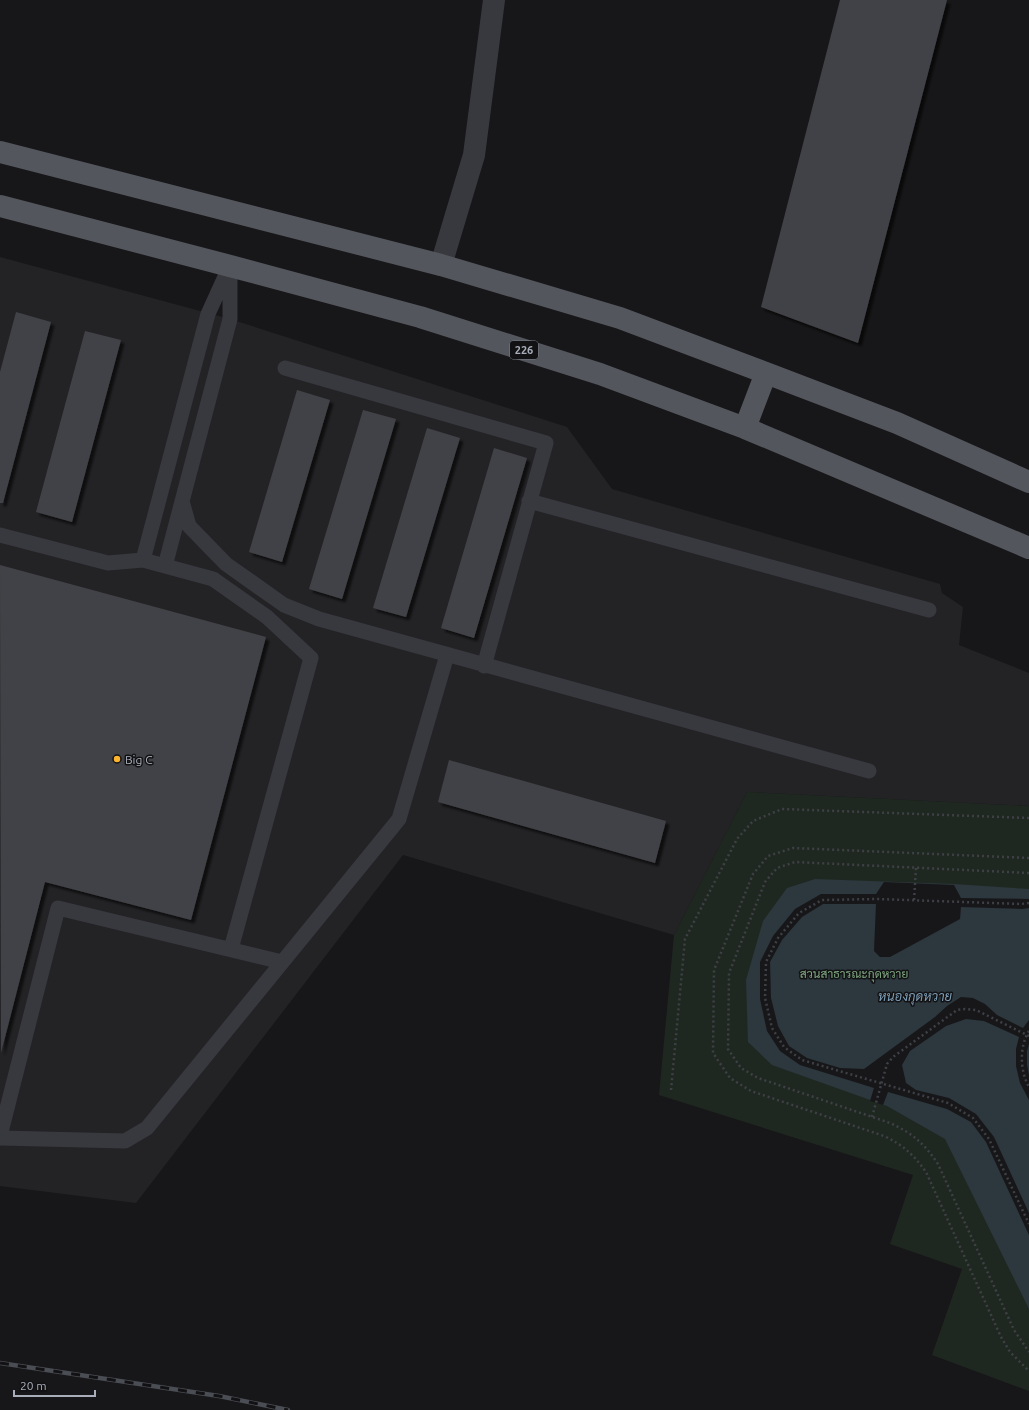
<svg xmlns="http://www.w3.org/2000/svg" width="1029" height="1410" font-family="Ubuntu,Sarabun,sans-serif">
  <defs>
    <filter id="shadow"><feDropShadow dx="3.5" dy="3.5" stdDeviation="1" flood-color="#0009"/></filter>
  </defs>
  <rect width="100%" height="100%" fill="#171719"/>
  <path fill="#232326" d="M0,257L230,319L567,427L612,489L940,584L942,593L963,607L959,645L1029,673V806L747,792L674,935L403,855L136,1203L0,1186Z"/>
  <path fill="#1f2820" d="M747,792L1028,806L1029,805V1391L932,1355L962,1269L890,1244L913,1175L659,1095L674,935Z"/>
  <path fill="#2c373e" d="M815,879L954,884L1029,889V1309L945,1139L887,1106L772,1065L748,1042L746,980L763,921L787,888Z"/>
  <path fill="#171719" d="M884,882L954,885L961,898L1029,899V908L1022,909L961,907L960,919L890,957H880L874,951L876,904H823L802,917L782,940L770,962L771,998L778,1026L789,1046L807,1058L840,1068L864,1069L935,1017L947,1006L961,997L973,998L985,1004L997,1015L1023,1028L1029,1020V1044L1027,1051V1065L1029,1075V1100L1020,1083L1016,1066V1049L1019,1037L984,1021L966,1019L946,1026L910,1051L902,1065L906,1083L916,1090L949,1098L976,1114L994,1137L1029,1213V1235L986,1142L971,1122L947,1109L888,1092L883,1105L870,1101L874,1088L800,1065L780,1051L767,1031L760,999V962L773,936L795,909L821,894H876Z"/>
  <path fill="#414246" filter="url(#shadow)" d="M840,0H947L858,343L761,307Z
    M16,312L51,322L3,503H0V372Z
    M85,331L121,340L72,522L36,512Z
    M297,390L330,400L282,562L249,552Z
    M363,410L396,419L342,599L309,589Z
    M427,428L460,438L406,617L373,608Z
    M494,448L527,458L474,638L441,628Z
    M0,565L266,637L191,920L45,882L1,1053Z
    M449,760L666,821L655,863L438,802Z"/>
  <g fill="none" stroke-linecap="round" stroke-linejoin="round">
    <path stroke="#3e4046" stroke-width="2.5" stroke-dasharray="2 3" stroke-linecap="butt" d="M1029,858L793,848L768,856L753,874L714,970L713,1053L730,1078L751,1091L884,1136C903,1145 913,1154 926,1172L1001,1337L1010,1352L1029,1371
      M1029,873L795,862L777,868L765,882L729,973L728,1049L741,1068L758,1078L890,1123C912,1133 924,1143 938,1164L1014,1330L1029,1352
      M914,900L916,868
      M1029,903L1021,904L877,899L822,900L799,913L778,938L766,962L765,998L772,1028L784,1047L802,1060L948,1103L973,1118L989,1139L1029,1224
      M1029,1031C1019,1047 1020,1071 1029,1087
      M671,1090L685,939L737,839L753,821L782,809L1029,818
      M872,1117L887,1064L893,1057L957,1010L965,1009L976,1010L1029,1036"/>
    <path stroke="#38393f" stroke-width="15" d="M285,368L546,443L484,666
      M182,501L189,526L226,564L284,605L319,619L869,771
      M529,501L929,610
      M0,535L108,563L143,560L213,579L267,617L311,658L231,949
      M143,560L208,314L228,270
      M165,566L230,319V266
      M0,1136L58,908L282,962
      M0,1138L125,1141L147,1128L399,819L447,655"/>
    <path stroke="#38393f" stroke-width="22" d="M441,265L474,155L494,0"/>
    <path stroke="#54565e" stroke-width="22" d="M0,152L441,265L620,318L766,373L897,423L1029,482
      M0,206L230,266L420,317L600,374L745,428L1029,548
      M745,428L766,373"/>
    <defs>
      <path id="rail" d="M0,1363L219,1396L288,1410"/>
    </defs>
    <use href="#rail" stroke="#4b4d54" stroke-width="4.5"/>
    <use href="#rail" stroke="#121214" stroke-width="3" stroke-dasharray="9" stroke-linecap="butt"/>
  </g>
  <circle fill="#fcb32d" stroke="#121214" stroke-width="1.5" cx="117" cy="759" r="4"/>
  <g text-anchor="middle" dominant-baseline="central" stroke-width="3" stroke-linejoin="round" paint-order="stroke">
    <rect fill="#121214" stroke="#7c7f88" stroke-width="1" x="510" y="341" width="28" height="18" rx="3"/>
    <g font-size="11" font-weight="bold" fill="#a9aeba">
      <text x="524" y="350">226</text>
    </g>
    <g font-size="12" fill="#a9aeba" stroke="#121214" text-anchor="start">
      <text x="125" y="759">Big C</text>
    </g>
    <g font-size="12" fill="#7fa680" stroke="#121214">
      <text x="854" y="973">สวนสาธารณะกุดหวาย</text>
    </g>
    <g font-size="13" font-style="italic" fill="#7e9db6" stroke="#121214">
      <text x="915" y="996">หนองกุดหวาย</text>
    </g>
  </g>
  <path d="M14 1390v6h81v-6" fill="none" stroke="#a9aeba" stroke-width="2"/>
  <text x="20" y="1390" font-size="12" fill="#a9aeba" stroke="#121214" stroke-width="3" paint-order="stroke">20 m</text>
</svg>
